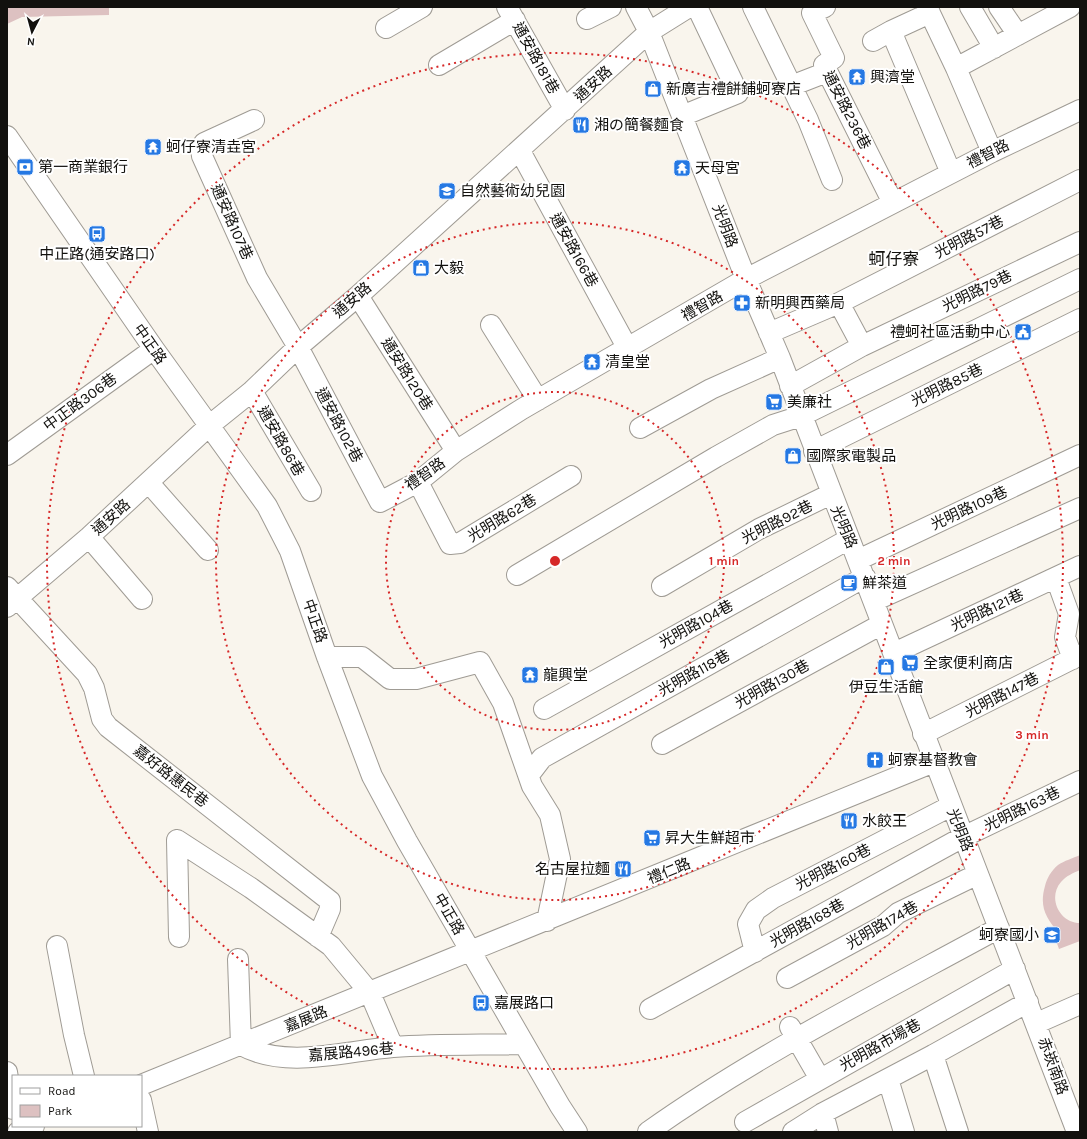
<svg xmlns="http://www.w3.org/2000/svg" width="1087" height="1139" font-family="Karla,'Noto Sans TC','Noto Sans JP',sans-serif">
  <rect width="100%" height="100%" fill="#f9f5ed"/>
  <path fill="#ddc1c1" d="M7,7H109V15L22,17L7,24Z
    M1080,855V870C1073,873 1066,876 1061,882C1047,898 1060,923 1080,923V941L1059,949L1054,935L1059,933C1046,918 1039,907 1045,886C1047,878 1051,871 1058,865C1064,861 1073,858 1080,855Z"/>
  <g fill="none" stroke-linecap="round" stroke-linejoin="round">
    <defs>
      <path id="minor" d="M507,7L565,110
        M636,7L649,32L746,279L780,358L1077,1132
        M753,7L808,120L832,180
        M825,7L812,13L834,58L824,65L893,203
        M927,7L956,68L992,152
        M970,7L994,48
        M999,7L1018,35
        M930,13L891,31L951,173
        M587,19L611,7
        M386,28L422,7
        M873,41L891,31
        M439,65L515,20
        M956,68L1070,7
        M791,86L827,72
        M682,116L738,93L697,7
        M254,120L204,143L201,149L202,156L257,278L298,347L380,502L418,482L456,451L522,409L746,279L992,152L1080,110
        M7,136L154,349L267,506L290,551L327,657L372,776L407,841L560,1106L577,1132
        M520,151L628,349
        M358,296L456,451
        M839,303L862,346
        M491,325L538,400
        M769,333L839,303L1080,180
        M790,386L862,346L1080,242
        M252,391L311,491
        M640,428L711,389L780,358
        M814,451L1080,319
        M7,455L154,349
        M418,482L450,544L460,543L571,476
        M149,483L208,550
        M89,537L142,599
        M858,560L1080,455
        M517,575L716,457L773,425L801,416L1080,279
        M1056,578L1069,614L1065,637L1073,659
        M662,586L759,529L831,494
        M7,587L87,674L94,688L102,719L108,727L330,901V909L318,937
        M874,601L1080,508
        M7,607L89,537L210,425L252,391L298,347L358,296L649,32L689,7
        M894,653L1080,566
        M327,657H362L390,679H416L480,662L503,703L532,786L550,815L560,859L547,921
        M544,709L849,539
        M923,734L1080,655
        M662,744L882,624
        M529,775L542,758L865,577
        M177,840L251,888L331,946L370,993L393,1047
        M177,840L179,937
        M57,946L74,1035L84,1076
        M755,952L748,924L756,910L773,898L951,806
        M238,959L241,1045C286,1070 345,1051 393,1047C437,1044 481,1045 524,1044
        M787,978L883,926L898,913L978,874
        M650,1009L963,837L1080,781
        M1037,1023L1080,1004
        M790,1027L820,1079
        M933,1055L958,1132
        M7,1072L13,1109
        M888,1079L904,1132
        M141,1085L934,762
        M141,1100L148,1132
        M823,1113L828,1132
        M745,1122L1015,969
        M18,1132L34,1126
        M648,1132C758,1054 880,993 999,928
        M793,1132L823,1113L933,1055L1028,1002"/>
    </defs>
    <use href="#minor" stroke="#9f9b94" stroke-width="22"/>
    <use href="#minor" stroke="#fff" stroke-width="20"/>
  </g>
  <g fill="none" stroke="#d62828" stroke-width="2" stroke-dasharray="2 4">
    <circle cx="555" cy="561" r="169"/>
    <circle cx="555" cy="561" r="339"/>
    <circle cx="555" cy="561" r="508"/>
  </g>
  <defs>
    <symbol id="temple-square" viewBox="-11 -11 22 22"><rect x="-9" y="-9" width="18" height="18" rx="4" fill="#2578e3" stroke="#fff"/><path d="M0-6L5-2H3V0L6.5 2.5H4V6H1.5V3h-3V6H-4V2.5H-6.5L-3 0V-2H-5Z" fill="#fff"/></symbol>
    <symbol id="shop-square" viewBox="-11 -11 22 22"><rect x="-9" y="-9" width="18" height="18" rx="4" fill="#2578e3" stroke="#fff"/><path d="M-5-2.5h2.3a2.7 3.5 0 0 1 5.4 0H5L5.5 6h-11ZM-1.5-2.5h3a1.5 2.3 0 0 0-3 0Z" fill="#fff"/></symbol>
    <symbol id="restaurant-square" viewBox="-11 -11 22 22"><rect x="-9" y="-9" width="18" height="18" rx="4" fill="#2578e3" stroke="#fff"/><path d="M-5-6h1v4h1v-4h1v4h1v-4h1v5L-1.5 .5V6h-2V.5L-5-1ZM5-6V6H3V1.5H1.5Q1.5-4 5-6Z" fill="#fff"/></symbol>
    <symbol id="bank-square" viewBox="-11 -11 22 22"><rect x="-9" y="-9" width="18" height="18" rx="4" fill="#2578e3" stroke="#fff"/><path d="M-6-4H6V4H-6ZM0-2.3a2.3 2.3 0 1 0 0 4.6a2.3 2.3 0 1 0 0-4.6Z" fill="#fff"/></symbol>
    <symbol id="school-square" viewBox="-11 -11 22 22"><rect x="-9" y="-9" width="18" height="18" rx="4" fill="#2578e3" stroke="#fff"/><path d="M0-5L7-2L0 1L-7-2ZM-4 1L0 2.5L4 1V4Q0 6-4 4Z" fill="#fff"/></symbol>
    <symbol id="bus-square" viewBox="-11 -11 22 22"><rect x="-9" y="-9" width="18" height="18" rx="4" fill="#2578e3" stroke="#fff"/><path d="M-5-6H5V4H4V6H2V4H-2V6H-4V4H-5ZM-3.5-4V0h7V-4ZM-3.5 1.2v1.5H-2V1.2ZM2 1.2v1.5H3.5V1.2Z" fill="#fff"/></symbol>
    <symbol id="pharmacy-square" viewBox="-11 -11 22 22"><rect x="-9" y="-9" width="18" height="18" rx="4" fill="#2578e3" stroke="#fff"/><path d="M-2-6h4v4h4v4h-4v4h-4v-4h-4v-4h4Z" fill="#fff"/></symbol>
    <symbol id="civic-square" viewBox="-11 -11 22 22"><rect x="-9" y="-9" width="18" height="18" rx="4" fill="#2578e3" stroke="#fff"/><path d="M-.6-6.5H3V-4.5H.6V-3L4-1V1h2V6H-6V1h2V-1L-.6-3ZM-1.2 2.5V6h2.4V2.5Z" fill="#fff"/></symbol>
    <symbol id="supermarket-square" viewBox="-11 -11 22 22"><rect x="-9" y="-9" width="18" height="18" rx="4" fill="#2578e3" stroke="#fff"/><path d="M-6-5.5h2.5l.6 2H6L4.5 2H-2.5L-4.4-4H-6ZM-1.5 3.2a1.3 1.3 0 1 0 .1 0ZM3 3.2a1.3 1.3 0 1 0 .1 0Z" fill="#fff"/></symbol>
    <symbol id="cafe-square" viewBox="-11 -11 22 22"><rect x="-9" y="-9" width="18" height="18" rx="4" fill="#2578e3" stroke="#fff"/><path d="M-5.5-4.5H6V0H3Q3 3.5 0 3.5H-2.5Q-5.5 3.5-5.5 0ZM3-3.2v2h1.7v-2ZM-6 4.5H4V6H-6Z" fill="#fff"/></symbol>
    <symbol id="church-square" viewBox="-11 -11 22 22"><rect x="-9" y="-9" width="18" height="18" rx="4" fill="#2578e3" stroke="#fff"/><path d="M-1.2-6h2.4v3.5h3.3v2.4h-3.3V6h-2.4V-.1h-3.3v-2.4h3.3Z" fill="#fff"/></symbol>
  </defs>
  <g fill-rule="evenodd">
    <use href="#temple-square" x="847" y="67" width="20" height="20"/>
    <use href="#shop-square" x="643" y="79" width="20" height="20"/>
    <use href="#restaurant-square" x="571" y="115" width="20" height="20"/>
    <use href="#temple-square" x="143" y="137" width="20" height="20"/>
    <use href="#bank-square" x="15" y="157" width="20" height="20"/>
    <use href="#temple-square" x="672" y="158" width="20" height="20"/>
    <use href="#school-square" x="437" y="181" width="20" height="20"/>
    <use href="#bus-square" x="87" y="224" width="20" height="20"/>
    <use href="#shop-square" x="411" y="258" width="20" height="20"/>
    <use href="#pharmacy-square" x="732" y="293" width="20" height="20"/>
    <use href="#civic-square" x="1013" y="322" width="20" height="20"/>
    <use href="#temple-square" x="582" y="352" width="20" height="20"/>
    <use href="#supermarket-square" x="764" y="392" width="20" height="20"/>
    <use href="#shop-square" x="783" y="446" width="20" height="20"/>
    <use href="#cafe-square" x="839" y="573" width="20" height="20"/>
    <use href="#supermarket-square" x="900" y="653" width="20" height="20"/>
    <use href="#shop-square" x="876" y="657" width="20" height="20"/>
    <use href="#temple-square" x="520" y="665" width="20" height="20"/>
    <use href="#church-square" x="865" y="750" width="20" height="20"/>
    <use href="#restaurant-square" x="839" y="811" width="20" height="20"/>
    <use href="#supermarket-square" x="642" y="828" width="20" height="20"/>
    <use href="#restaurant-square" x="613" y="859" width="20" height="20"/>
    <use href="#school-square" x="1042" y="925" width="20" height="20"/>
    <use href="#bus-square" x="471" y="993" width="20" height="20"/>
  </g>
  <g text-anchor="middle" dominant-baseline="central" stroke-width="4" stroke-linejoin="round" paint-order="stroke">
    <g font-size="15" fill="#12110e" stroke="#fff">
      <text transform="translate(536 58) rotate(61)">通安路181巷</text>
      <text transform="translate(593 84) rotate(-43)">通安路</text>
      <text transform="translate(847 110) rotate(63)">通安路236巷</text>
      <text transform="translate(988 154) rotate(-27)">禮智路</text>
      <text transform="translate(232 222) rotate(66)">通安路107巷</text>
      <text transform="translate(725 226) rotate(69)">光明路</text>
      <text transform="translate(969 237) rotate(-27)">光明路57巷</text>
      <text transform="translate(574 250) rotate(61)">通安路166巷</text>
      <text transform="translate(977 291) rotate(-26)">光明路79巷</text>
      <text transform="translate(352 300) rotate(-41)">通安路</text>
      <text transform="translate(702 306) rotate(-30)">禮智路</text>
      <text transform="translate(150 344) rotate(55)">中正路</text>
      <text transform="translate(407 374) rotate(58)">通安路120巷</text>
      <text transform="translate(947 385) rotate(-26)">光明路85巷</text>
      <text transform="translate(80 402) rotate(-36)">中正路306巷</text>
      <text transform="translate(339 425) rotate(62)">通安路102巷</text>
      <text transform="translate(281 441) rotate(60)">通安路86巷</text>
      <text transform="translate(425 474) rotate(-35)">禮智路</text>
      <text transform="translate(969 508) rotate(-25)">光明路109巷</text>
      <text transform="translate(111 517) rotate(-42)">通安路</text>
      <text transform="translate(502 518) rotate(-31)">光明路62巷</text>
      <text transform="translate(777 522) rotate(-27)">光明路92巷</text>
      <text transform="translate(844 527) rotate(67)">光明路</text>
      <text transform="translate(987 610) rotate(-25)">光明路121巷</text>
      <text transform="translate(315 621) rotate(71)">中正路</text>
      <text transform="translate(696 624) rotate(-29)">光明路104巷</text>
      <text transform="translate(694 673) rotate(-29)">光明路118巷</text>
      <text transform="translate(772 684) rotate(-29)">光明路130巷</text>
      <text transform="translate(1002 695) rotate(-27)">光明路147巷</text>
      <text transform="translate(171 776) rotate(38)">嘉好路惠民巷</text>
      <text transform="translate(1022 809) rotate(-26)">光明路163巷</text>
      <text transform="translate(960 830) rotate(68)">光明路</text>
      <text transform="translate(833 867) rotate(-27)">光明路160巷</text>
      <text transform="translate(669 871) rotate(-22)">禮仁路</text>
      <text transform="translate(449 914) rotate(60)">中正路</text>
      <text transform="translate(807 923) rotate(-29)">光明路168巷</text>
      <text transform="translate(882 925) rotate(-30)">光明路174巷</text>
      <text transform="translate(306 1019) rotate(-22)">嘉展路</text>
      <text transform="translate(880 1045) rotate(-29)">光明路市場巷</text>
      <text transform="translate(351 1052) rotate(-5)">嘉展路496巷</text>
      <text transform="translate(1053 1066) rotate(70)">赤崁南路</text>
    </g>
    <g font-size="15" fill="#12110e" stroke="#fff" text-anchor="start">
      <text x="870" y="77">興濟堂</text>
      <text x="666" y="89">新廣吉禮餅鋪蚵寮店</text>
      <text x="594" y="125">湘の簡餐麵食</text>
      <text x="166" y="147">蚵仔寮清垚宮</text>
      <text x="38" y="167">第一商業銀行</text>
      <text x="695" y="168">天母宮</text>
      <text x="460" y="191">自然藝術幼兒園</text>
      <text x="97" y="254" text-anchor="middle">中正路(通安路口)</text>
      <text x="434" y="268">大毅</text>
      <text x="755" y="303">新明興西藥局</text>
      <text x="1010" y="332" text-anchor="end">禮蚵社區活動中心</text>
      <text x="605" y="362">清皇堂</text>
      <text x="787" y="402">美廉社</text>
      <text x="806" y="456">國際家電製品</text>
      <text x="862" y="583">鮮茶道</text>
      <text x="923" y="663">全家便利商店</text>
      <text x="543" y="675">龍興堂</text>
      <text x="886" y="687" text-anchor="middle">伊豆生活館</text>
      <text x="888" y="760">蚵寮基督教會</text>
      <text x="862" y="821">水餃王</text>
      <text x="665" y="838">昇大生鮮超市</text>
      <text x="610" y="869" text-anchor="end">名古屋拉麵</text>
      <text x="1039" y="935" text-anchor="end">蚵寮國小</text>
      <text x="494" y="1003">嘉展路口</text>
    </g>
    <g font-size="17" fill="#12110e" stroke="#fff">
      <text x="894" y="259">蚵仔寮</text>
    </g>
  </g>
  <circle cx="555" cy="561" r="6" fill="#d62828" stroke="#fff" stroke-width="2"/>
  <g font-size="12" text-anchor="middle" font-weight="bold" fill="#d62828" stroke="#fff" stroke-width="4" stroke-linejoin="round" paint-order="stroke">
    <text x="724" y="565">1 min</text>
    <text x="894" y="565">2 min</text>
    <text x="1032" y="739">3 min</text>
  </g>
  <rect width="1087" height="1139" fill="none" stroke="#12110e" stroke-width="16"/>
  <rect x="12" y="1075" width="130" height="52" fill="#ffffff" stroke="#a0a09f"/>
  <rect x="20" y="1088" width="20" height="6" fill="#ffffff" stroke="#a0a09f"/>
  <text x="48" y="1095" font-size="12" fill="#12110e">Road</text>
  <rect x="20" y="1105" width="20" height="12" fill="#ddc1c1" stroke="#a0a09f"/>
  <text x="48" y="1115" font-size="12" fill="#12110e">Park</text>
  <g transform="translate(32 32) rotate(186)" stroke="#ffffff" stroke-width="3" paint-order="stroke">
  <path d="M0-3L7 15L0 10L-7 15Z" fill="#12110e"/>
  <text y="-6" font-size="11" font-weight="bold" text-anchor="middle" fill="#12110e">N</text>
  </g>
</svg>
